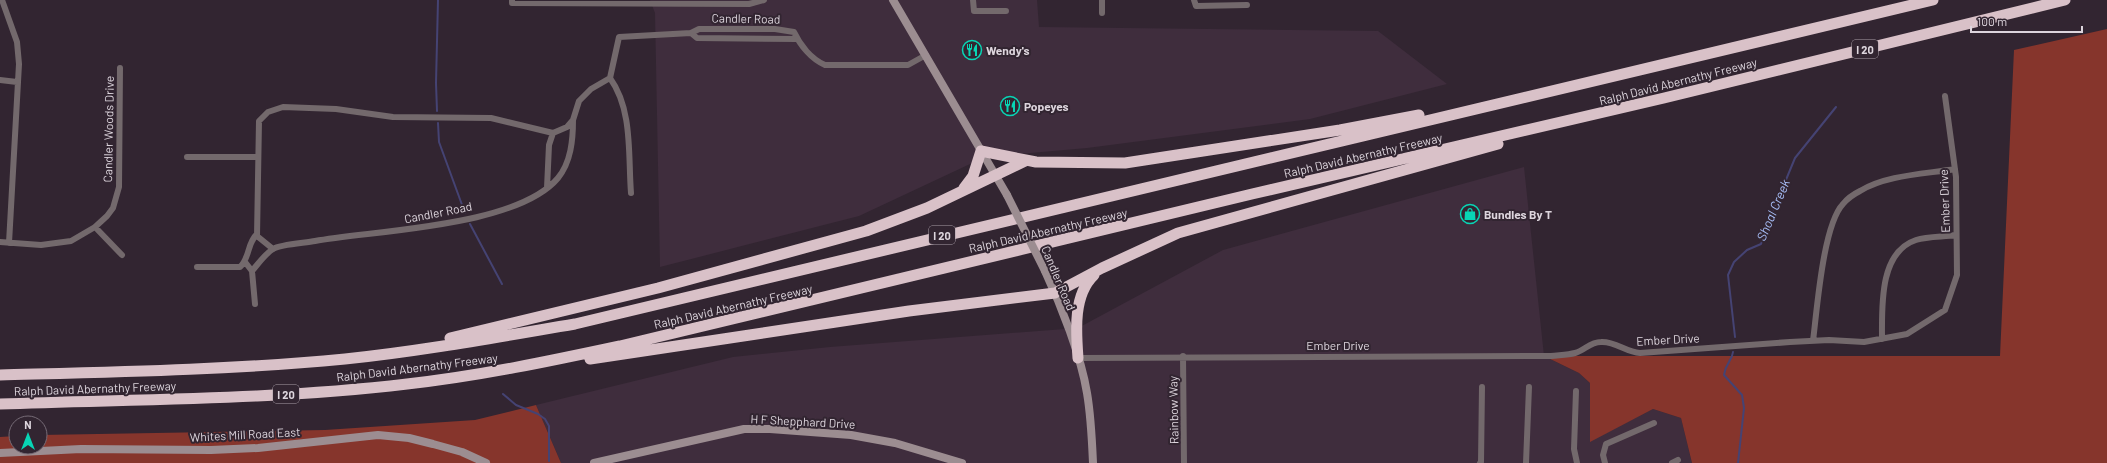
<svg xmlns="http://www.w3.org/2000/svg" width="2107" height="463" font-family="Barlow,sans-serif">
  <rect width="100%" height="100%" fill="#322531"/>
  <path fill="#3f2d3d" d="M650,0H1037L1039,27L1378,31L1447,84L1310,119L1087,148L985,157L859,216L660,267L655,13Z
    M1524,167L1544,356L1579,373L1590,383V441L1653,409L1681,418L1692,463H561L536,405L733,357L830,347L1078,328L1223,250Z"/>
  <path fill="#86352c" d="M2107,29V463H1692L1681,418L1653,409L1590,442V383L1579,373L1544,356H2000L2014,50Z
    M536,405L561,463H0V437L16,436V447H40V435L325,430L475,420Z"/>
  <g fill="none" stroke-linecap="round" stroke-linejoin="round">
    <path stroke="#454373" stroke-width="2" d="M437,111L436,83L438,0
      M438,123L439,142L465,213
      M470,224L502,284
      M1735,337L1728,275L1734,262L1747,250L1761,244L1771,216L1795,158L1836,107
      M1733,352C1732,361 1726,362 1724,375L1742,395L1744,408L1738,463
      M503,394L516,405L538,414L545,419L549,426V461"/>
    <path stroke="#73696c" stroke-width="6" d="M2,0L17,42L19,64L9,243
      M512,0V3L749,4L764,0
      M973,0L974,11H1006
      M1102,0V13
      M1194,0L1196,6L1247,5
      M691,33L697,38L797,39
      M610,78C633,110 628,155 631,193
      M0,80L17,82
      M187,157H258
      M547,188L549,145L553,133L567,127L573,120L579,101L591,89L610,78L619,37L691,33L699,29H775L794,32C800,45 811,59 825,65H908L926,55
      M95,227L122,255
      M0,242L41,245L71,241L95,227L107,216L113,208L119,187L120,68
      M273,249L257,236L259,121L268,112L283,107L336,109L393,117L491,118L553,133
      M245,262L252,271L255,304
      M197,267H240C250,258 247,243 257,234
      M252,271C258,264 265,254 273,249C281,244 305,243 315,241C376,230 517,227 558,178C571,162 573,140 573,120
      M1882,339C1882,307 1879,252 1916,240C1928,236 1944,237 1956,235
      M1813,341C1817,310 1823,225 1843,204C1847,199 1854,194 1860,191C1886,175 1925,174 1955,169
      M1183,356L1184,463
      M1078,358L1551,356C1559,355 1568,355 1575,353C1585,350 1590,342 1601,342C1615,341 1626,352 1640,353L1790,342L1829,340L1864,342L1907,334L1945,310L1957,275L1956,177L1945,96
      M1576,391L1574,449L1577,463
      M1480,463L1481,462L1482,387
      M1526,463L1529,387
      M1605,463L1603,455L1606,444L1654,423
      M1672,463L1678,460"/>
    <path stroke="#9c8d91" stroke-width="8" d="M893,0L1007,195
      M1045,271C1061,305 1081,356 1087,393C1091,416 1092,440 1093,463
      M0,453L81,449L211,450L258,448L378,435L409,438L433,444L462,452L486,463
      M594,463L744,429H770L851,435L895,443L962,463"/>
    <path stroke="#d9c1c8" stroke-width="11" d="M964,188L973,176L981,151L1036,162L1125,163L1340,130L1419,115
      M450,338L658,288L866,231L927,208L1025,161
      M1078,358C1076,331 1073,295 1094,275
      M590,359L909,311L1055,293L1102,268L1178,233L1498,144
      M0,375C115,372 230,370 345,359C422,351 498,337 575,324L1933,0
      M0,404C136,399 272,400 407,384C479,376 550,361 620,346L1252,194L1664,98L2065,0"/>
    <path stroke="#9c8d91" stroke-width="8" d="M1007,195L1045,271"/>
  </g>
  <defs>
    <symbol id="restaurant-ring" viewBox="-11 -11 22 22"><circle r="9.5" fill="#322531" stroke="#08d5b5" stroke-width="1.5"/><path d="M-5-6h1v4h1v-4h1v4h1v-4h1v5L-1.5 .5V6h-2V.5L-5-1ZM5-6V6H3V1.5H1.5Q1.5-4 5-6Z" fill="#08d5b5"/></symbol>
    <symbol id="shop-ring" viewBox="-11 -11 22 22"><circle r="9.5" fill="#322531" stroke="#08d5b5" stroke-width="1.5"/><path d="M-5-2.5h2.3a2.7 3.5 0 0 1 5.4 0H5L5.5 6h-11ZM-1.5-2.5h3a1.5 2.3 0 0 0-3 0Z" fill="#08d5b5"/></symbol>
  </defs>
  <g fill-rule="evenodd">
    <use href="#restaurant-ring" x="961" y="39" width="22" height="22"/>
    <use href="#restaurant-ring" x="999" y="95" width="22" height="22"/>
    <use href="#shop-ring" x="1459" y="203" width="22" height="22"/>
  </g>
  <g text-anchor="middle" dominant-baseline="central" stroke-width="4" stroke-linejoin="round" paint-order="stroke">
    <g fill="#322531" stroke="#aaa0a9" stroke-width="1">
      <rect x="1852" y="40" width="26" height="18" rx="3"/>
      <rect x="929" y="226" width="26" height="18" rx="3"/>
      <rect x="273" y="385" width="26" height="18" rx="3"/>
    </g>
    <g font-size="11" font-weight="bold" fill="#ddd5dd">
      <text x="1865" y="49">I 20</text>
      <text x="942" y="235">I 20</text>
      <text x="286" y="394">I 20</text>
    </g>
    <g font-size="12" fill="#ddd5dd" stroke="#322531">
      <text transform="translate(746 18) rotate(1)">Candler Road</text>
      <text transform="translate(1678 81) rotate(-14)">Ralph David Abernathy Freeway</text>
      <text transform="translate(108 129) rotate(-89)">Candler Woods Drive</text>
      <text transform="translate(1363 155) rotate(-13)">Ralph David Abernathy Freeway</text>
      <text transform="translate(1944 201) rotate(-92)">Ember Drive</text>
      <text transform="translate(438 212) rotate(-11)">Candler Road</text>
      <text transform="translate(1048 230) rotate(-13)">Ralph David Abernathy Freeway</text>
      <text transform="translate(1059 278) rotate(67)">Candler Road</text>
      <text transform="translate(733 306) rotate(-13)">Ralph David Abernathy Freeway</text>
      <text transform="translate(1668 339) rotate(-3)">Ember Drive</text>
      <text x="1338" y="345">Ember Drive</text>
      <text transform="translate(417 367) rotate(-7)">Ralph David Abernathy Freeway</text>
      <text transform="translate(95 388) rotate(-2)">Ralph David Abernathy Freeway</text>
      <text transform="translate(1173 410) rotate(-91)">Rainbow Way</text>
      <text transform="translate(803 421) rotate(3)">H F Shepphard Drive</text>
      <text transform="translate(245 434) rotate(-3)">Whites Mill Road East</text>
    </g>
    <g font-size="12" font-weight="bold" fill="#ddd5dd" stroke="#322531" text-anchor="start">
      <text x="986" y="50">Wendy's</text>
      <text x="1024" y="106">Popeyes</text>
      <text x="1484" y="214">Bundles By T</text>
    </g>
    <g font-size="13" font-style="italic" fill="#a8bff9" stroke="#322531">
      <text transform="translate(1773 210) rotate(-67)">Shoal Creek</text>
    </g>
  </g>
  <g transform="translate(28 435)"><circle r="19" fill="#322531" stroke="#766b76"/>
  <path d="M0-3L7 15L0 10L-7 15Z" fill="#08d5b5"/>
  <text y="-6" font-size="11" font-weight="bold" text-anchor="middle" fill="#ddd5dd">N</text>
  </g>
  <path d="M1971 26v6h111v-6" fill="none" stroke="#ddd5dd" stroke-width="2"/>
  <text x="1977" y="26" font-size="12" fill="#ddd5dd" stroke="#322531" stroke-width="3" paint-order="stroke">100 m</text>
</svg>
